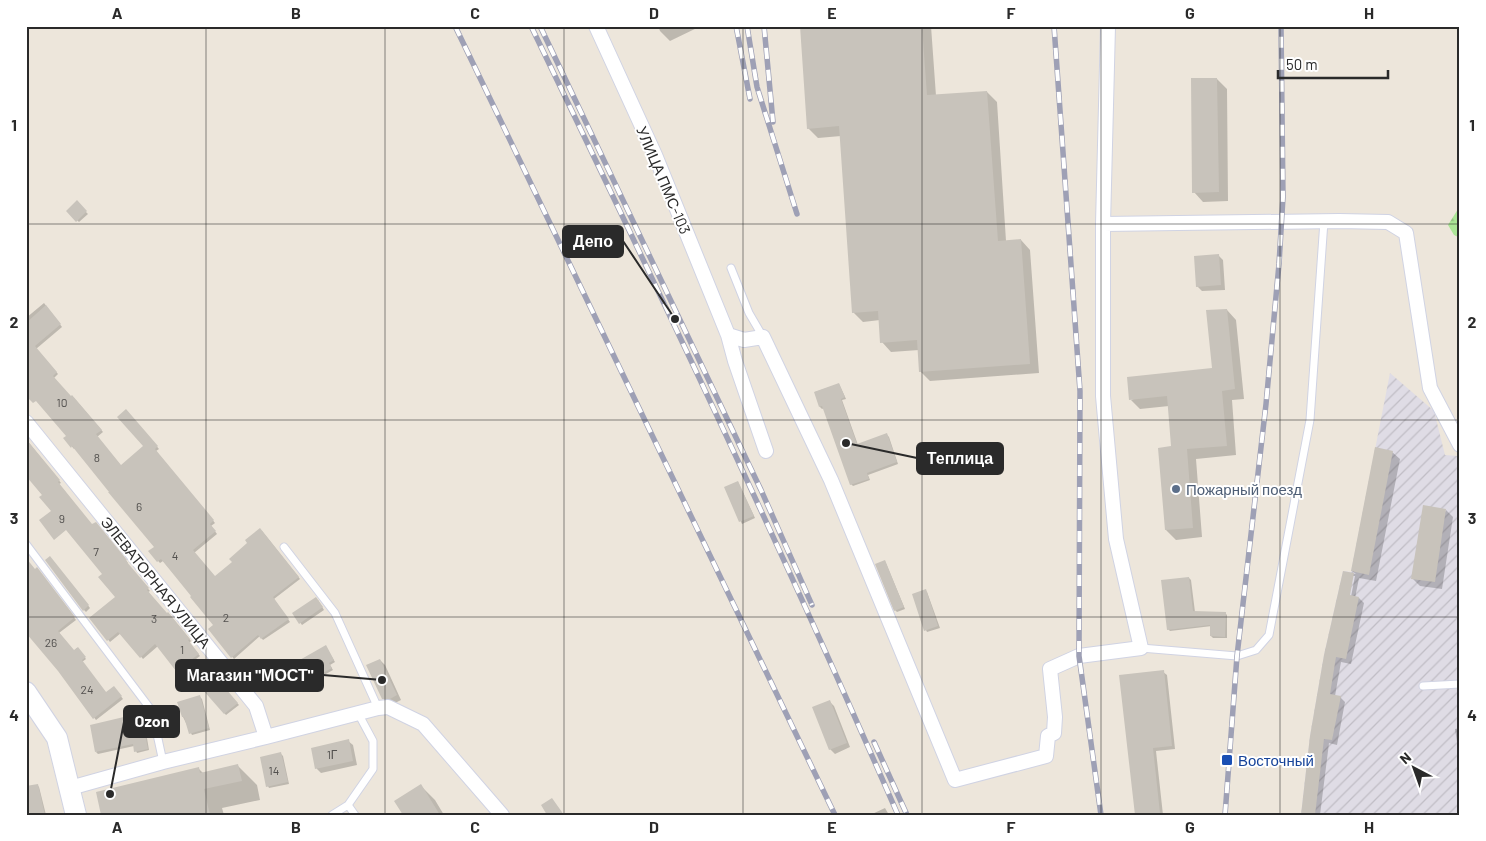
<svg xmlns="http://www.w3.org/2000/svg" width="1486" height="841" font-family="Barlow,sans-serif">
  <defs>
    <pattern id="industrial-furrows" width="10" height="10" patternUnits="userSpaceOnUse" patternTransform="scale(1.25)"><rect width="10" height="10" fill="#dfdce5"/><path d="M-1 1l2-2M0 10L10 0M9 11l2-2" fill="none" stroke="#c0bdc5"/></pattern>
    <pattern id="forest-firs" width="22" height="20" patternUnits="userSpaceOnUse" patternTransform="scale(1.25)"><rect width="22" height="20" fill="#abe596"/><path d="M5 1l3.5 6h-7zM16 11l3.5 6h-7z" fill="#93c581"/></pattern>
  </defs>
  <rect width="100%" height="100%" fill="#ede6db"/>
  <path fill="url(#industrial-furrows)" d="M1390,373L1434,411L1445,455L1458,456L1460,459V815H1301L1310,736L1324,655L1343,571L1351,572Z"/>
  <path fill="url(#forest-firs)" d="M1460,206V238L1454,235L1448,225Z"/>
  <path fill="#0003" fill-rule="evenodd" d="M658,26H701L670,41L660,31Z
    M801,26H931L936,96L987,92L997,102L1006,241L1021,240L1030,250L1039,373L930,381L920,371L919,350L891,352L882,342L880,320L863,322L853,312L841,136L818,138L808,128Z
    M1217,79L1227,89L1228,201L1203,202L1194,192Z
    M76,202L88,214L79,222L68,211Z
    M1218,255L1223,260L1225,290L1202,291L1197,286Z
    M44,303L62,327L36,349L58,374L54,378L71,398H74L103,432L97,437L121,466L145,446L126,411L159,449L156,451L215,523L211,526L217,534L194,553L215,578L234,562L262,531L300,579L274,599L290,622L263,640L260,636L234,659L209,629L214,625L193,596L163,561L160,563L150,552L156,547L75,448L74,449L65,438L68,436L26,384V318Z
    M1227,310L1236,320L1244,399L1232,400L1236,455L1196,459L1202,537L1176,540L1166,530L1172,448L1169,406L1140,409L1131,400L1213,370Z
    M839,384L846,399L842,400L858,445L887,435L889,437L898,464L868,475L870,480L853,486L851,484L824,408L822,409L820,407L815,392Z
    M26,439L61,483L59,484L92,526L97,525L128,563L126,564L150,591L148,592L167,615H170L191,641L189,643L200,656L179,672L158,646L143,659L121,633L110,642L91,619L117,597L104,574L26,474Z
    M1392,452L1400,459L1376,581L1359,578L1355,598H1359L1364,603L1351,664L1341,662L1335,696L1340,697L1345,702L1337,745L1329,743L1320,815H1302L1344,572L1356,574L1352,571ZM1352,576H1355L1350,602L1348,601Z
    M738,482L755,518L742,524L725,488Z
    M1446,510L1453,517L1442,589L1420,586L1413,579Z
    M52,560L90,608L86,612L84,610Z
    M885,561L905,609L897,612L895,610Z
    M35,570L38,571L76,620L59,633L74,651L77,648L86,659L82,662L107,694L116,690L123,699L96,720L59,671Z
    M1189,578L1191,580L1195,612L1225,613L1227,615V638H1213L1211,636L1212,626L1170,631L1168,629Z
    M925,591L927,592L940,628L927,632L926,630Z
    M318,600L324,610L302,625L294,614Z
    M326,647L335,662L330,665L333,670L317,679L311,672L283,686L281,684L298,662Z
    M380,660L385,665L401,700L395,703H388L383,698Z
    M1163,672L1167,675L1175,749L1156,751L1163,815H1136Z
    M219,678L230,690L227,692L239,705L226,715L205,690Z
    M200,697L202,699L210,730L192,735L183,717Z
    M829,701L834,706L850,747L835,754L830,749Z
    M128,718L130,720L133,732L144,730L146,732L149,750L137,753L134,746L98,754L96,752Z
    M1460,728V761L1455,729Z
    M348,741L353,745L357,765L321,773L317,769L312,749Z
    M281,754L283,756L289,784L269,788L268,786Z
    M238,766L257,785L260,800L222,808L224,815H102L199,769L204,774Z
    M37,785L39,787L46,815H26V811L31,814Z
    M421,786L435,800L444,815H404Z
    M885,808L889,815H870Z"/>
  <path fill="#c8c3bb" d="M800,26H922L927,95L987,91L998,241L1021,239L1030,364L919,372L917,340L880,343L878,311L852,313L839,126L807,129Z
    M1191,78H1217L1219,192L1192,193Z
    M77,200L87,211L76,222L66,211Z
    M1219,254L1221,285L1196,287L1194,256Z
    M46,305L61,324L35,346L57,372L53,376L71,396L72,395L102,430L96,434L121,465L143,446L117,417L126,409L158,446L155,449L214,520L210,524L216,531L193,550L215,576L232,562L229,559L247,543L245,540L260,528L299,577L273,597L289,619L261,639L258,635L231,658L208,629L213,625L190,597L191,596L161,559L157,562L148,551L154,547L108,492H109L72,446L71,448L63,438L66,436L36,401L33,403L26,396V323Z
    M1227,309L1235,389L1222,391L1227,446L1187,449L1193,528L1165,530L1158,448L1171,446L1167,396L1129,400L1127,377L1212,368L1206,310Z
    M839,383L845,397L841,399L857,444L887,433L897,462L867,473L869,479L850,485L822,406L819,407L814,392Z
    M26,439L60,480L58,482L92,524L96,522L127,560L126,561L149,588L147,590L167,613L168,612L190,639L188,640L199,654L176,671L155,644L140,658L118,632L107,641L89,618L115,597L98,577L102,574L66,530L54,540L39,520L51,511L39,497L42,495L26,476Z
    M1375,447L1393,451L1369,575L1351,571Z
    M738,481L754,516L739,522L724,487Z
    M1423,505L1446,509L1435,582L1411,579Z
    M50,556L89,605L83,611L45,560Z
    M26,558L35,569L37,567L75,617L58,631L74,650L78,647L86,657L82,660L106,692L114,686L122,696L93,719L58,671L26,633Z
    M885,560L904,607L894,611L875,564Z
    M1343,571L1354,573L1350,595L1359,597L1346,659L1336,657L1330,694L1341,696L1332,740L1324,739L1315,815H1301L1310,736L1324,655Z
    M1189,577L1193,611L1226,612L1225,637L1210,636V625L1167,630L1161,580Z
    M926,589L938,626L924,631L912,594Z
    M316,597L323,607L299,624L292,613Z
    M326,645L334,660L329,663L332,668L314,678L310,670L280,685L273,671L297,659L298,661Z
    M380,659L397,695L390,699H382L366,665Z
    M1164,670L1172,746L1153,748L1160,813L1135,815L1119,675Z
    M220,677L229,687L226,689L238,703L224,714L203,690Z
    M200,695L209,728L189,734L184,717H182L177,702Z
    M830,700L847,743L829,750L812,707Z
    M128,716L132,731L144,729L148,749L134,752L133,744L95,752L90,725Z
    M349,739L353,761L315,769L311,748Z
    M281,752L288,782L266,787L260,757Z
    M238,764L242,781L204,789L210,815H101L96,792L199,767L200,773Z
    M38,784L45,815H30L26,801V786Z
    M421,784L440,815H403L394,801Z
    M552,798L564,815H547L541,805Z"/>
  <g fill="none" stroke-linecap="round" stroke-linejoin="round">
    <defs>
      <path id="lane" d="M731,268L749,313L763,337
        M26,544L152,711L163,762
        M284,547L335,613L378,708
        M1141,648L1237,656L1256,650L1269,635L1310,420L1324,221
        M1423,686L1460,684
        M332,815L348,805
        M355,815L348,805L373,769V741L358,713"/>
      <path id="street" d="M596,26L655,155L728,335L735,361L766,451
        M1103,224L1108,26
        M728,335L744,340L763,337L831,480L955,780L1046,756L1048,736L1054,733L1055,717L1050,669L1079,656L1141,648L1116,539L1103,396V224L1339,221L1388,222L1406,233L1430,388L1460,445
        M26,422L256,706L266,737L378,708L388,707L423,724L502,815
        M70,788L163,762L266,737"/>
      <path id="secondary" d="M26,692L57,738L76,815"/>
    </defs>
    <use href="#lane" stroke="#d0d3e3" stroke-width="9"/>
    <use href="#street" stroke="#d0d3e3" stroke-width="16"/>
    <use href="#secondary" stroke="#d0d3e3" stroke-width="22"/>
    <use href="#lane" stroke="#fff" stroke-width="7"/>
    <use href="#street" stroke="#fff" stroke-width="14"/>
    <use href="#secondary" stroke="#fff" stroke-width="20"/>
    <defs>
      <path id="rail" d="M455,26L835,815
        M531,26C657,287 782,549 898,815
        M540,26L761,490L812,605
        M736,26L750,99
        M747,26L757,87L797,214
        M764,26L773,122
        M1054,26L1080,391L1079,656L1101,815
        M874,742L907,815
        M1225,815L1237,656L1266,404L1279,264L1283,197L1281,26"/>
    </defs>
    <use href="#rail" stroke="#9ea0b5" stroke-width="5.5"/>
    <use href="#rail" stroke="#fff" stroke-width="4" stroke-dasharray="11" stroke-linecap="butt"/>
  </g>
  <path fill="none" stroke="#2a2a2a" stroke-width="1" stroke-opacity="0.55" d="M206,26V815M385,26V815M564,26V815M743,26V815M922,26V815M1101,26V815M1280,26V815M26,224H1460M26,420H1460M26,617H1460"/>
  <circle fill="#5c6f8a" stroke="#fff" stroke-width="2" cx="1176" cy="489" r="5"/>
  <rect fill="#1a4fb4" stroke="#fff" stroke-width="2" x="1221" y="754" width="12" height="12" rx="2.5"/>
  <g text-anchor="middle" dominant-baseline="central" stroke-width="4" stroke-linejoin="round" paint-order="stroke">
    <g font-size="12" fill="#52504e">
      <text x="62" y="402">10</text>
      <text x="97" y="457">8</text>
      <text x="139" y="506">6</text>
      <text x="62" y="518">9</text>
      <text x="96" y="551">7</text>
      <text x="175" y="555">4</text>
      <text x="226" y="617">2</text>
      <text x="154" y="618">3</text>
      <text x="51" y="642">26</text>
      <text x="182" y="649">1</text>
      <text x="87" y="689">24</text>
      <text x="332" y="754">1Г</text>
      <text x="274" y="770">14</text>
    </g>
    <g font-size="15" fill="#2a2a2a" stroke="#fff">
      <text transform="translate(664 180) rotate(67)">УЛИЦА ПМС-103</text>
      <text transform="translate(156 582) rotate(51)">ЭЛЕВАТОРНАЯ УЛИЦА</text>
    </g>
    <g font-size="15" fill="#4e5e75" stroke="#fff" text-anchor="start">
      <text x="1186" y="489">Пожарный поезд</text>
    </g>
    <g font-size="15" fill="#164399" stroke="#fff" text-anchor="start">
      <text x="1238" y="760">Восточный</text>
    </g>
  </g>
  <path fill="none" stroke="#2a2a2a" stroke-width="2" d="M675 319L623 241M846 443L917 458M382 680L323 675M110 794L124 722"/>
  <g fill="#2a2a2a" stroke="#fff" stroke-width="2">
    <circle cx="675" cy="319" r="5"/>
    <circle cx="846" cy="443" r="5"/>
    <circle cx="382" cy="680" r="5"/>
    <circle cx="110" cy="794" r="5"/>
  </g>
  <g fill="#2a2a2a" stroke="#2a2a2a" stroke-width="2">
    <rect x="563" y="226" width="60" height="31" rx="5"/>
    <rect x="917" y="443" width="86" height="31" rx="5"/>
    <rect x="176" y="660" width="147" height="31" rx="5"/>
    <rect x="124" y="706" width="55" height="31" rx="5"/>
  </g>
  <g font-size="16" text-anchor="middle" font-weight="bold" fill="#fff">
    <text x="593" y="247">Депо</text>
    <text x="960" y="464">Теплица</text>
    <text x="250" y="681">Магазин "МОСТ"</text>
    <text x="152" y="727">Ozon</text>
  </g>
  <rect width="1486" height="841" fill="none" stroke="#ffffff" stroke-width="55"/>
  <g transform="translate(1414 768) rotate(319)" stroke="#ffffff" stroke-width="4" paint-order="stroke">
  <path d="M0-4L9 19L0 12L-9 19Z" fill="#2a2a2a"/>
  <text y="-8" font-size="14" font-weight="bold" text-anchor="middle" fill="#2a2a2a">N</text>
  </g>
  <path d="M1278 70v8h110v-8" fill="none" stroke="#2a2a2a" stroke-width="2.5"/>
  <text x="1286" y="70" font-size="15" fill="#2a2a2a" stroke="#ffffff" stroke-width="4" paint-order="stroke">50 m</text>
  <rect x="28" y="28" width="1430" height="786" fill="none" stroke="#2a2a2a" stroke-width="2"/>
  <g font-size="16" text-anchor="middle" font-weight="bold" fill="#2a2a2a">
    <text x="117" y="19">A</text>
    <text x="296" y="19">B</text>
    <text x="475" y="19">C</text>
    <text x="654" y="19">D</text>
    <text x="832" y="19">E</text>
    <text x="1011" y="19">F</text>
    <text x="1190" y="19">G</text>
    <text x="1369" y="19">H</text>
    <text x="14" y="131">1</text>
    <text x="1472" y="131">1</text>
    <text x="14" y="328">2</text>
    <text x="1472" y="328">2</text>
    <text x="14" y="524">3</text>
    <text x="1472" y="524">3</text>
    <text x="14" y="721">4</text>
    <text x="1472" y="721">4</text>
    <text x="117" y="833">A</text>
    <text x="296" y="833">B</text>
    <text x="475" y="833">C</text>
    <text x="654" y="833">D</text>
    <text x="832" y="833">E</text>
    <text x="1011" y="833">F</text>
    <text x="1190" y="833">G</text>
    <text x="1369" y="833">H</text>
  </g>
</svg>
